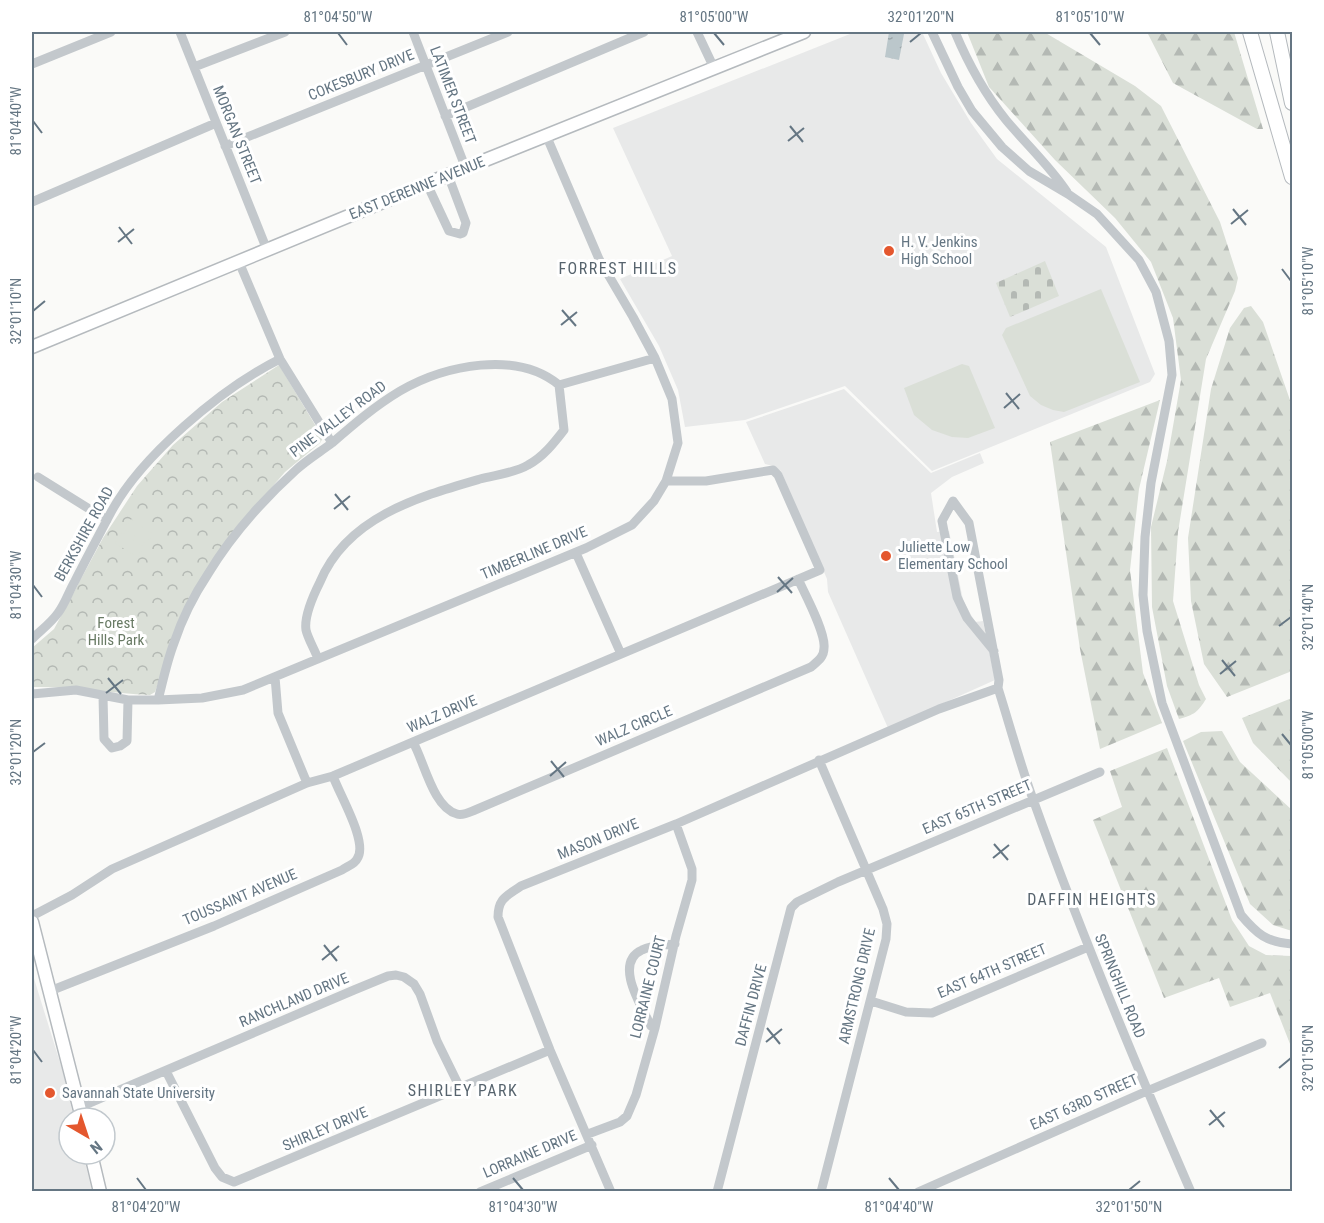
<svg xmlns="http://www.w3.org/2000/svg" width="1324" height="1223" font-family="'Roboto Condensed',sans-serif">
  <defs>
    <pattern id="forest-firs" width="22" height="20" patternUnits="userSpaceOnUse" patternTransform="scale(1.5)"><rect width="22" height="20" fill="#dadfd7"/><path d="M5 1l3.5 6h-7zM16 11l3.5 6h-7z" fill="#b4b9b4"/></pattern>
    <pattern id="cemetery-stones" width="16" height="16" patternUnits="userSpaceOnUse" patternTransform="scale(1.5)"><rect width="16" height="16" fill="#dadfd7"/><path d="M2 7V4a2 2 0 0 1 4 0v3zM10 15v-3a2 2 0 0 1 4 0v3z" fill="#b4b9b4"/></pattern>
    <pattern id="park-crowns" width="20" height="18" patternUnits="userSpaceOnUse" patternTransform="scale(1.5)"><rect width="20" height="18" fill="#dadfd7"/><path d="M2 6a3 3 0 1 1 6 0M12 15a3 3 0 1 1 6 0" fill="none" stroke="#b4b9b4"/></pattern>
    <pattern id="water-ripples" width="26" height="14" patternUnits="userSpaceOnUse" patternTransform="scale(1.5)"><rect width="26" height="14" fill="#bbc7cb"/><path d="M2 4q2-2 4 0t4 0M15 11q2-2 4 0t4 0" fill="none" stroke="#9ca6aa"/></pattern>
  </defs>
  <rect width="100%" height="100%" fill="#fafaf8"/>
  <path fill="#e8e9e9" d="M855,32H922L941,73L971,123L997,159L1106,247L1155,374L1150,382L932,471L845,386L745,420L685,427L678,390L659,346L620,279L672,256L613,128Z
    M844,389L931,473L980,453L984,463L952,477L931,493L937,532L949,531L963,600L975,622L983,621L995,680L888,728L828,592L827,579L781,471L773,466L765,464L746,422Z
    M32,972L62,1069L74,1118H69V1154H83L92,1191H32Z"/>
  <path fill="url(#forest-firs)" d="M967,32H1044L1135,86L1161,106L1220,222L1238,278L1235,291L1206,359L1178,532L1173,601L1199,685L1206,699C1198,712 1194,715 1179,719L1167,686L1152,607L1151,527L1167,461L1181,380L1173,318L1151,262L1115,218L1055,160L989,87Z
    M1147,32H1234L1263,129H1257L1173,83Z
    M1251,306L1263,322L1292,406V671L1227,697L1204,664L1191,601L1188,538L1211,389L1230,328L1244,308Z
    M1160,400L1139,489L1130,570L1143,673L1162,723L1100,749L1080,649L1050,442Z
    M1292,698V783L1253,743L1242,718Z
    M1222,731L1240,762L1292,810V931L1273,925L1250,904L1183,741L1201,732Z
    M1167,748L1232,920L1249,946L1266,955L1292,956V1049L1270,993L1230,1007L1219,978L1164,998L1093,820L1122,807L1110,771Z"/>
  <path fill="url(#cemetery-stones)" d="M1045,261L1059,296L1010,317L996,283Z"/>
  <path fill="url(#park-crowns)" d="M279,365L323,438L320,443L285,472L248,515L178,630L155,692L150,695C110,693 71,686 32,687V648L54,629L103,538L137,486L173,445L222,402Z"/>
  <path fill="#dadfd7" d="M1101,289L1140,382L1064,412L1053,410L1041,405L1030,396L1002,335L1006,328Z
    M962,364L969,366L995,428L968,438L952,437L932,430L914,415L904,388Z
    M131,519L153,534L146,544L124,529Z
    M122,532L144,547L137,557L115,543Z"/>
  <path fill="url(#water-ripples)" d="M889,32L904,34L899,60L885,57Z"/>
  <g fill="none" stroke-linecap="round" stroke-linejoin="round">
    <defs>
      <path id="major" d="M32,347L448,175L804,32
        M32,922L82,1118
        M91,1154L100,1192"/>
      <path id="highway" d="M1250,32L1292,177
        M1277,32L1292,103"/>
    </defs>
    <use href="#major" stroke="#b5babe" stroke-width="15"/>
    <use href="#highway" stroke="#b4b9bd" stroke-width="16"/>
    <path stroke="#c3c8cc" stroke-width="9" d="M180,32L267,250
      M413,32L466,169
      M697,32L714,68
      M932,32L958,87L972,111L1002,147L1029,171L1068,194L1097,214L1139,260L1156,292L1169,341L1172,375L1151,483L1145,537L1143,595L1147,631L1162,703L1241,915C1257,934 1266,942 1292,944
      M955,32C968,63 985,94 1006,120C1026,144 1050,166 1067,192
      M32,64L111,32
      M194,67L285,32
      M445,116L644,32
      M225,146L508,32
      M427,184L449,231L460,234L463,233L466,223L448,175
      M32,202L216,123
      M239,262L280,359L332,443
      M559,385L655,358
      M38,477L107,520
      M576,553L621,654
      M32,639C40,631 51,623 58,613C65,604 69,591 75,581C86,559 98,537 109,516C139,457 222,388 280,359
      M994,651L967,618L957,597L942,521L953,501L969,523L999,680L998,688C1010,726 1020,764 1034,802C1081,934 1135,1063 1191,1192
      M275,677L278,713L307,783
      M32,694L76,690L128,700H158L202,698L243,690L586,548L632,525L654,501L666,481L678,443L672,399L655,358L633,317L599,259L546,135
      M103,696L104,739L112,748L120,746L127,741L128,700
      M158,700C163,681 167,661 174,643C182,619 194,595 208,574C231,536 263,500 296,470C307,460 320,452 332,443C354,424 375,406 400,391C445,365 517,350 559,385L564,430C554,443 543,457 528,465C515,473 495,475 480,479C418,497 347,517 320,582C314,594 304,617 306,630C308,639 315,650 318,659
      M413,742C424,761 433,808 457,814C463,816 470,812 475,810L811,667C818,661 824,657 824,648C826,633 805,594 798,579
      M819,760L883,909L887,924L886,939L821,1192
      M32,916L72,895L112,869L307,783L333,776L413,742L820,570L778,475L773,470L706,481H666
      M50,991L214,926L342,870C346,867 355,864 357,859C369,843 339,794 333,776
      M871,1001L906,1012L932,1013L1088,947
      M655,1028L651,1026C642,1007 613,963 642,950C651,945 664,945 675,944
      M166,1071L215,1168L222,1177L234,1182L550,1050
      M80,1107L354,990L388,976L396,975L404,977L414,984L420,994L437,1041L460,1088
      M588,1134L620,1122L627,1116L636,1095L655,1028L676,936L692,880V869L676,824
      M480,1192L592,1145
      M611,1192L550,1050L498,917C498,898 507,896 521,886L676,824L939,709L998,688
      M717,1192L791,908L797,902L838,882L1100,772
      M918,1192L1147,1091L1262,1043"/>
    <use href="#major" stroke="#fff" stroke-width="12"/>
    <use href="#highway" stroke="#fff" stroke-width="14"/>
  </g>
  <path fill="none" stroke="#657683" stroke-width="2" d="M338,33L347,45M714,33L724,45M1090,33L1100,45M910,42L921,33M33,121L42,133M790,126L803,142M788,141L804,128M1233,209L1246,225M1231,224L1248,210M119,227L132,244M118,242L134,229M1282,269L1291,281M562,310L576,326M33,311L45,301M561,325L577,312M1006,393L1019,409M1004,408L1020,394M335,494L348,510M334,509L350,496M778,577L792,593M33,585L42,597M777,592L793,578M1279,626L1291,617M1222,660L1235,676M1220,674L1236,661M108,678L121,694M106,693L123,680M1282,734L1291,745M33,752L45,743M551,761L564,777M550,776L566,762M994,844L1008,860M993,858L1009,845M324,945L337,961M322,960L339,946M767,1028L780,1044M766,1042L782,1029M33,1050L42,1062M1279,1068L1291,1058M1210,1110L1224,1127M1209,1125L1225,1112M137,1178L146,1190M513,1178L523,1190M889,1178L899,1190M1129,1190L1140,1181"/>
  <g fill="#e4572e" stroke="#fff" stroke-width="2">
    <circle cx="889" cy="251" r="6"/>
    <circle cx="886" cy="556" r="6"/>
    <circle cx="50" cy="1093" r="6"/>
  </g>
  <g text-anchor="middle" dominant-baseline="central" stroke-width="6" stroke-linejoin="round" paint-order="stroke">
    <g font-size="15" fill="#657683" stroke="#fff">
      <text transform="translate(361 75) rotate(-22)">COKESBURY DRIVE</text>
      <text transform="translate(453 95) rotate(69)">LATIMER STREET</text>
      <text transform="translate(237 135) rotate(68)">MORGAN STREET</text>
      <text transform="translate(417 188) rotate(-22)">EAST DERENNE AVENUE</text>
      <text transform="translate(338 419) rotate(-37)">PINE VALLEY ROAD</text>
      <text transform="translate(84 534) rotate(-61)">BERKSHIRE ROAD</text>
      <text transform="translate(534 553) rotate(-23)">TIMBERLINE DRIVE</text>
      <text transform="translate(442 714) rotate(-23)">WALZ DRIVE</text>
      <text transform="translate(634 726) rotate(-23)">WALZ CIRCLE</text>
      <text transform="translate(977 807) rotate(-23)">EAST 65TH STREET</text>
      <text transform="translate(598 839) rotate(-22)">MASON DRIVE</text>
      <text transform="translate(240 897) rotate(-23)">TOUSSAINT AVENUE</text>
      <text transform="translate(992 971) rotate(-23)">EAST 64TH STREET</text>
      <text transform="translate(857 986) rotate(-77)">ARMSTRONG DRIVE</text>
      <text transform="translate(1120 986) rotate(68)">SPRINGHILL ROAD</text>
      <text transform="translate(648 987) rotate(-76)">LORRAINE COURT</text>
      <text transform="translate(294 1000) rotate(-23)">RANCHLAND DRIVE</text>
      <text transform="translate(751 1005) rotate(-75)">DAFFIN DRIVE</text>
      <text transform="translate(1084 1102) rotate(-24)">EAST 63RD STREET</text>
      <text transform="translate(325 1129) rotate(-23)">SHIRLEY DRIVE</text>
      <text transform="translate(530 1154) rotate(-23)">LORRAINE DRIVE</text>
    </g>
    <g font-size="15" fill="#657683" stroke="#fff" text-anchor="start">
      <text x="901" y="242">H. V. Jenkins<tspan x="901" dy="17">High School</tspan></text>
      <text x="898" y="547">Juliette Low<tspan x="898" dy="17">Elementary School</tspan></text>
      <text x="62" y="1093">Savannah State University</text>
    </g>
    <g font-size="15" fill="#687a64" stroke="#fff">
      <text x="116" y="623">Forest<tspan x="116" dy="17">Hills Park</tspan></text>
    </g>
    <g font-size="16" letter-spacing="1.5" fill="#57646e" stroke="#fff">
      <text x="618" y="268">FORREST HILLS</text>
      <text x="1092" y="899">DAFFIN HEIGHTS</text>
      <text x="463" y="1090">SHIRLEY PARK</text>
    </g>
  </g>
  <rect width="1324" height="1223" fill="none" stroke="#ffffff" stroke-width="66"/>
  <g transform="translate(87 1136) rotate(141)"><circle r="28" fill="#ffffff" stroke="#c1c8cd" stroke-width="1.5"/>
  <path d="M0-4.5L10 22L0 15L-10 22Z" fill="#e4572e"/>
  <text y="-9" font-size="16" font-weight="bold" text-anchor="middle" fill="#657683">N</text>
  </g>
  <rect x="33" y="33" width="1258" height="1157" fill="none" stroke="#657683" stroke-width="2"/>
  <g font-size="15" text-anchor="middle" fill="#657683">
    <text x="338" y="22">81°04'50"W</text>
    <text x="714" y="22">81°05'00"W</text>
    <text x="921" y="22">32°01'20"N</text>
    <text x="1090" y="22">81°05'10"W</text>
    <text transform="translate(16 121) rotate(-90)" y="5">81°04'40"W</text>
    <text transform="translate(1308 281) rotate(-90)" y="5">81°05'10"W</text>
    <text transform="translate(16 311) rotate(-90)" y="5">32°01'10"N</text>
    <text transform="translate(16 585) rotate(-90)" y="5">81°04'30"W</text>
    <text transform="translate(1308 617) rotate(-90)" y="5">32°01'40"N</text>
    <text transform="translate(1308 745) rotate(-90)" y="5">81°05'00"W</text>
    <text transform="translate(16 752) rotate(-90)" y="5">32°01'20"N</text>
    <text transform="translate(16 1050) rotate(-90)" y="5">81°04'20"W</text>
    <text transform="translate(1308 1058) rotate(-90)" y="5">32°01'50"N</text>
    <text x="146" y="1212">81°04'20"W</text>
    <text x="523" y="1212">81°04'30"W</text>
    <text x="899" y="1212">81°04'40"W</text>
    <text x="1129" y="1212">32°01'50"N</text>
  </g>
</svg>
